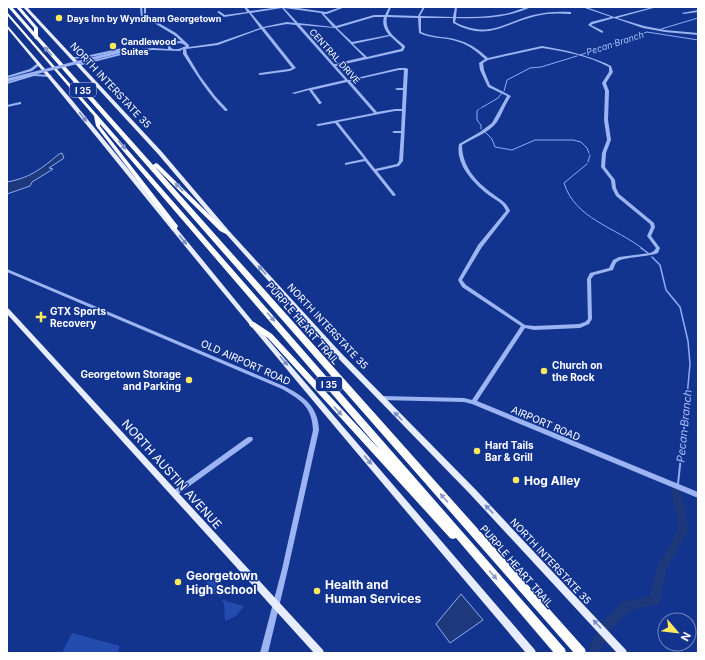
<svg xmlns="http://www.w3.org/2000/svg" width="705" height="660" font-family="Inter,sans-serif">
  <rect width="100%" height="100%" fill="#12348f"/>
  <path fill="#244cae" d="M219,577L220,594L222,596L220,597L218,595L201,591L208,581Z
    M224,599L226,601L244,606L236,616L225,621L224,603L222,601Z
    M72,633L120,646L117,653H62Z"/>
  <path fill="#1e387c" stroke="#8eadf5" d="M62,153L64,158L49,168L53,169L32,182L30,186L7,194V182C30,178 41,169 59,154Z
    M461,594L483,620L450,643L436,624Z"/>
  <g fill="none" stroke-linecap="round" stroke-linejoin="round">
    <path stroke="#8eadf5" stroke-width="1" d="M661,29L698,18
      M580,55L647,32L698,40
      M504,91L507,80L530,68L541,67L577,56
      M481,108L498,98L502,93
      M479,109L477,111V120L481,125V129
      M485,132L492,139L495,147L512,150L535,140H573L581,142L587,148L589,153
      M588,162L590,155
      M587,164L564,183C575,219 615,227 643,249"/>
    <path stroke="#8eadf5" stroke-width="1.5" d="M641,248L648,253
      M652,257L660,265L666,290L680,307L688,341L690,364L684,429"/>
    <path stroke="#8eadf5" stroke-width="2" d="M678,484L684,428"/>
    <path fill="#1e387c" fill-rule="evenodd" d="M676,487L679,488L681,491L686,512L688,532L667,568L659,604L629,611L610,631L606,633L602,631L600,627L602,623L622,602L650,596L657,567L678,531L676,512L671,491L673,488Z
      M601,631L605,633L607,637L599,652H591L589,648C592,642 595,634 601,631Z"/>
    <path fill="#9cb5f2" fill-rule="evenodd" d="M140,7H142L143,17L150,21V23H148L141,17Z
      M144,7H146V13L148,17L176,33L189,45V47L217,43L260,28L249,13L224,17L217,12L219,11L225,15L247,12L244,7H246L250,11L279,7H291L326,12L341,7H345L327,14H324L336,26L374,15H385L389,7H391L388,15L418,16L423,7H425L420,16L453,17L455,7H457L456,17C472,17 488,17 504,14C513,13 522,7 531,7C508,18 481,19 456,18L455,22C488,39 503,23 533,15C545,12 559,11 571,12V14H570C559,13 547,13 536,16C503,24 488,42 453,23V18H421V32C434,38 448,36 461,41C471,44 480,51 488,58L542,46L568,51L589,57L605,63L611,66L613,72L606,83L609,91L608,120L611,140L606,153L605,167L615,180L616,188L619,194L654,223L655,227L651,236L660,248L658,253C648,257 622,257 617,262C615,263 614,268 613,270L594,275L591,279L592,319L589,324L580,328L534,330L525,328L477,401L698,492V498L472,404L464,402L381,400L379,399L378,398L379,397L381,396L464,398L472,400L521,326L462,287L458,280L478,245L506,211C503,203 496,200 490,196C475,185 455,165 459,144L480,132L492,123L507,96L488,87L480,70L479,63L485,59C477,52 469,45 459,42C446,37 432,39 419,33L418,18L387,17C384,31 396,38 405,46V47L403,51L336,66L348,80L399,68H406L408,69L403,161L399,166L377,171L396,195L394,196H393L365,161L345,165V163L364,159L335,123L318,126L316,125L318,124L374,113L347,82L312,90L322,103L320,104H319L309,90L294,94L292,93L310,88L345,80L296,25L287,24L264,28L296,68L290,71L260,75L258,74L260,73L289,69L292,68L261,29L218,45L186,49L187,54L200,76L215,96L227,109L228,110L226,111H225C208,94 196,74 183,54V49L180,51L153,50L125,52V54L78,66V64L122,53H118L117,52L119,51L153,48L168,49V46C171,43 176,41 181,41L174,35L146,18L144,13ZM282,8L295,23L287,22L263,27L251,13ZM284,8L321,13L333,27L298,23ZM374,17H384C382,24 384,29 389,35L352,42L337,28ZM300,25L335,28L364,57L334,64ZM390,36L402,47L401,49L367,57L353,44ZM179,43L183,44L186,46C181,48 176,51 171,48L170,46ZM542,48C564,51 589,56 609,67V72L602,83L605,91L604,120L607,140L602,153L601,167L611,180L612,188L616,196L650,224L651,227L647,236L656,248L654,251L650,253L619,257L613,260L609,268L590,273L587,279L588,319L585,322L579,324L534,326L525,325L466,285L462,280L482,247L510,211C507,202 499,199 493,194C476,182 462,166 462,145C473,138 489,133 497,122C502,114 505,104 511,96L490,85L484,70L483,63L488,60ZM399,70H404L403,88H397L395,89L397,90H403L402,109H395L377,112L350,81ZM395,111H402L401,131H394L392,132L394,133H401L399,161L397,164L375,169L338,122Z
      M582,7H586L614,17L653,7H657L617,18L644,26L665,30L698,33V35L665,32L643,28L614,18L593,24L591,25L603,31V32L602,33L588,25L591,22L611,17Z
      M698,10V12L683,14L682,13Z
      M122,48H123V50C111,52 81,61 70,58L72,57H81Z
      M38,63L41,64L32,71L7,78V76L30,69Z
      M34,74L50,75L52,76L50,77L34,76L7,84V82Z
      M20,102H21V104L7,107V105Z
      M7,269L286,387C305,397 318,407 319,430L288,569L268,653H260L282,569L313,430C312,407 301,400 282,389L7,272Z
      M248,437H252L253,439L252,441L177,495L175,496L173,495L172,493L173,491Z"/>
    <path fill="#e7ecff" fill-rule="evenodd" d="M23,7H27L162,152L230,232L341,353L476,490L626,650L627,653H617L470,494L337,357L226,234L158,154Z
      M7,25L71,99L254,323L535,650L536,653H526C434,544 341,435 250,325C168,227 89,126 7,28Z
      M7,308L9,309L323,650L324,653H314L7,314Z"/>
    <path fill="#fff" fill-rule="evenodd" d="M8,7H12L34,32V28L16,7H20L38,28V36L585,649L586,653H574L36,39H35L34,37Z
      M7,12L565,649L566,653H554L456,538L453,539L450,538L268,338L250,326L249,324L250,322H254L272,334L381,451L100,124V126L178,226L176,230H172L171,229L172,226L96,126L94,116L7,15Z
      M156,163L158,164L224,229L231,233L230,234H226L220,231L154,166L153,165Z"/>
    <path stroke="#9cb5f2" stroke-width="3" d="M7,80L119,52"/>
  </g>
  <defs><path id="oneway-solid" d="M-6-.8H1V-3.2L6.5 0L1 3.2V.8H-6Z"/></defs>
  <g fill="#889ac7">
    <use href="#oneway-solid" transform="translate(48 51) rotate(-132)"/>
    <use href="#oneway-solid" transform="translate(122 145) rotate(49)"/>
    <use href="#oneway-solid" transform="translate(179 187) rotate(-136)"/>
    <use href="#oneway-solid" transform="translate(271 317) rotate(49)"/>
    <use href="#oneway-solid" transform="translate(338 411) rotate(47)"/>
    <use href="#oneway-solid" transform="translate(444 498) rotate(-131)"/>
    <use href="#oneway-solid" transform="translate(493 575) rotate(49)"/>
  </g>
  <g fill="#7c90c7">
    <use href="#oneway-solid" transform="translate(83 117) rotate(51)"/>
    <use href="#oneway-solid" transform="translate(183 240) rotate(51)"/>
    <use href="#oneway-solid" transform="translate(262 270) rotate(-133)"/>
    <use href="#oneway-solid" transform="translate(284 361) rotate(50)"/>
    <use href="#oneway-solid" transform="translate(398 416) rotate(-135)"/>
    <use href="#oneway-solid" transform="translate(368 460) rotate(50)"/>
    <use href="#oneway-solid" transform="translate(489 509) rotate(-133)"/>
    <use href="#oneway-solid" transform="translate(597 624) rotate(-133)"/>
  </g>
  <g fill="#ffea5d" stroke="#12348f" stroke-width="1.5">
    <circle cx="59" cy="18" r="4"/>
    <circle cx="113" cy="46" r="4"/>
    <path d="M39 311h4v4h4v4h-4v4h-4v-4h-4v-4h4z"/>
    <circle cx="544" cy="371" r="4"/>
    <circle cx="189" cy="380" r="4"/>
    <circle cx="477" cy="451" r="4"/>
    <circle cx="516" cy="480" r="4"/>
    <circle cx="178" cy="582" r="4"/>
    <circle cx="317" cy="591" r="4"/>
  </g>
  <g text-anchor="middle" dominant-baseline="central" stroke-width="3" stroke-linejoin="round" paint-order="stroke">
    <g font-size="9" font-weight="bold" fill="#fff" stroke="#12348f" text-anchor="start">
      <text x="67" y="18">Days Inn by Wyndham Georgetown</text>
      <text x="121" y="41">Candlewood<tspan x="121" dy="10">Suites</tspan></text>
    </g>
    <g font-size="9" font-style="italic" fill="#a8c0f9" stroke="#12348f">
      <text transform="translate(615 43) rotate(-18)">Pecan Branch</text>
    </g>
    <g font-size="9" fill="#fff" stroke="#12348f">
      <text transform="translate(335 56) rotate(48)">CENTRAL DRIVE</text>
    </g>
    <g fill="#12348f" stroke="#b8c2dd" stroke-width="1">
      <rect x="70" y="83" width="26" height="14" rx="3"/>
      <rect x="316" y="377" width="26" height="14" rx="3"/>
    </g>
    <g font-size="9" font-weight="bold" fill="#fff">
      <text x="83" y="90">I 35</text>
      <text x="329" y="384">I 35</text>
    </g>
    <g font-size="10" fill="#fff" stroke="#12348f">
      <text transform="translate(111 85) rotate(47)">NORTH INTERSTATE 35</text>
      <text transform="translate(303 323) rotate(49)">PURPLE HEART TRAIL</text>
      <text transform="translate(328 326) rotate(47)">NORTH INTERSTATE 35</text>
      <text transform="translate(246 362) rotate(24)">OLD AIRPORT ROAD</text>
      <text transform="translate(546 423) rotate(23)">AIRPORT ROAD</text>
      <text transform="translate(551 561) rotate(47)">NORTH INTERSTATE 35</text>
      <text transform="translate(517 566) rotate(49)">PURPLE HEART TRAIL</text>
    </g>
    <g font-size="10" font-weight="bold" fill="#fff" stroke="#12348f" text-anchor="start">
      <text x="50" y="311">GTX Sports<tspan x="50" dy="12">Recovery</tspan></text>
      <text x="552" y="365">Church on<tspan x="552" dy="12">the Rock</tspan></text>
      <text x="181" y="374" text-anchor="end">Georgetown Storage<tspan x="181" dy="12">and Parking</tspan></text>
      <text x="485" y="445">Hard Tails<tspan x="485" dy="12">Bar &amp; Grill</tspan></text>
    </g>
    <g font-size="11" font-style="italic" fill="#a8c0f9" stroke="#12348f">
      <text transform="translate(684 426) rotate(-84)">Pecan Branch</text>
    </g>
    <g font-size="12" fill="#fff" stroke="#12348f">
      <text transform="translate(172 474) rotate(48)">NORTH AUSTIN AVENUE</text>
    </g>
    <g font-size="12" font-weight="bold" fill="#fff" stroke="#12348f" text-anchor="start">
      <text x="524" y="480">Hog Alley</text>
      <text x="186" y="575">Georgetown<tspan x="186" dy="14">High School</tspan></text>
      <text x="325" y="584">Health and<tspan x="325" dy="14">Human Services</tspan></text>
    </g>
  </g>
  <rect width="705" height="660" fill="none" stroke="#ffffff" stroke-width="16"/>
  <g transform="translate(677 632) rotate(118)"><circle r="19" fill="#12348f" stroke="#7185bc"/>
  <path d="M0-3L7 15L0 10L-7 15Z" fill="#ffea5d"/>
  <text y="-6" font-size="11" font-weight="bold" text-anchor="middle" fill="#ffffff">N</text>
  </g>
</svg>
